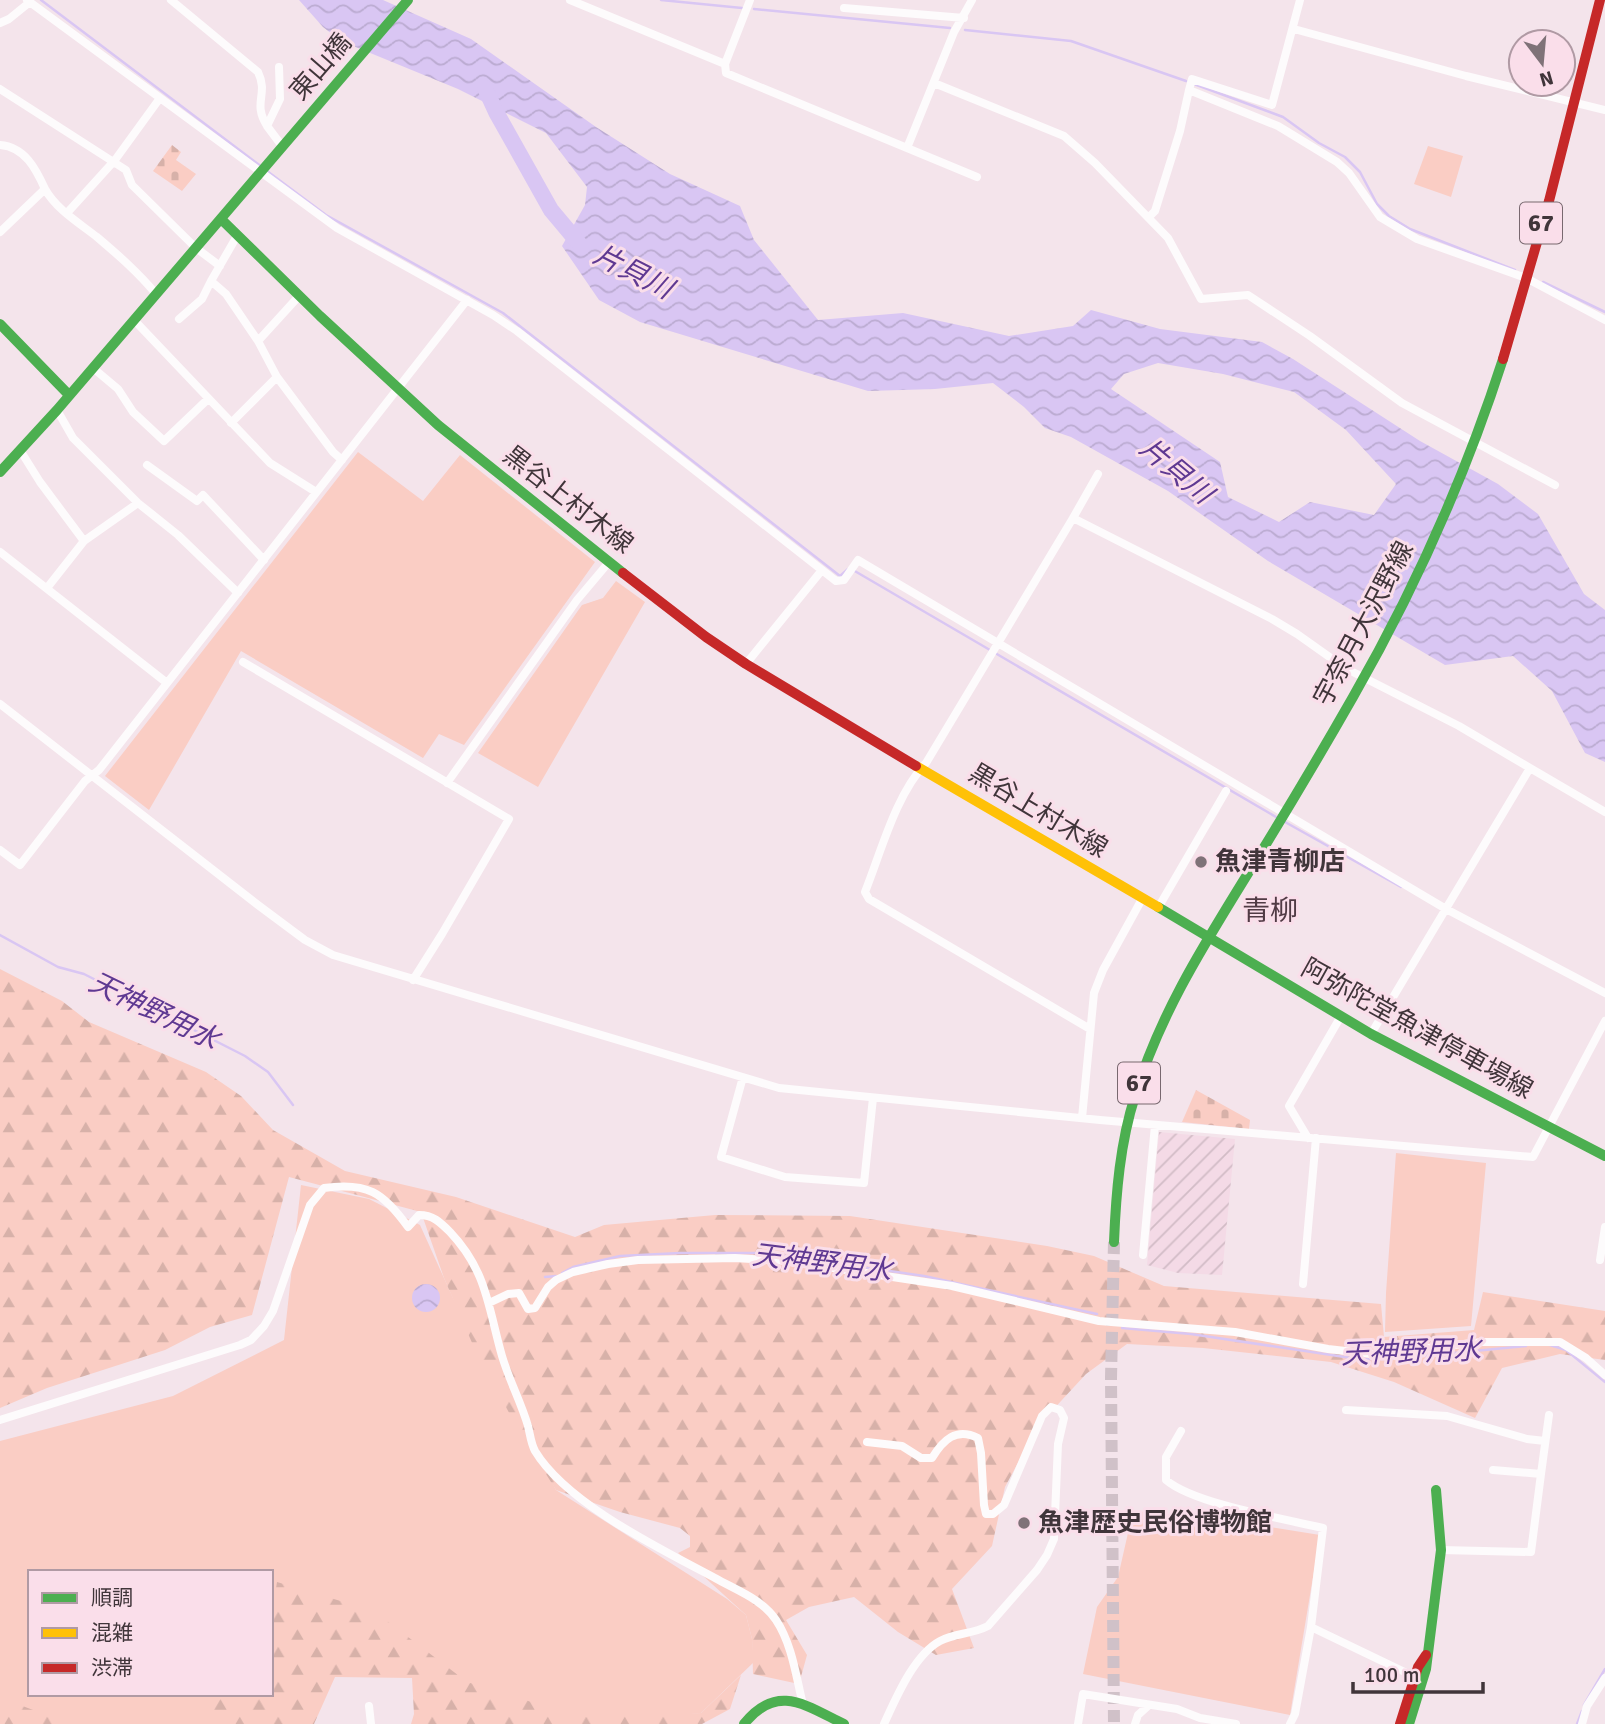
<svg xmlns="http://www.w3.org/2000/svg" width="1605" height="1724" font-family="Signika,'Noto Sans JP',sans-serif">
  <defs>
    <pattern id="industrial-furrows" width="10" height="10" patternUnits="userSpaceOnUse" patternTransform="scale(1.75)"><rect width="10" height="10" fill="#f4dae6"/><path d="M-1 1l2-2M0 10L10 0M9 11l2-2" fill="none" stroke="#d2bcc6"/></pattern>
    <pattern id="forest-firs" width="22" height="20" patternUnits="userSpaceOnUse" patternTransform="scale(1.75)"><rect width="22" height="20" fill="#facdc4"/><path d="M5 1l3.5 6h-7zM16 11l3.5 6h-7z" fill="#d7b1a9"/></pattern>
    <pattern id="cemetery-stones" width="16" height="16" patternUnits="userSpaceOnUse" patternTransform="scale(1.75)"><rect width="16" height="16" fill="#facdc4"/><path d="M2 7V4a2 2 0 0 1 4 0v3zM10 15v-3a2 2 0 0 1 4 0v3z" fill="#d7b1a9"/></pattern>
    <pattern id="water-waves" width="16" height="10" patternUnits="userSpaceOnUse" patternTransform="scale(1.75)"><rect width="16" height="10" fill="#d9c6f3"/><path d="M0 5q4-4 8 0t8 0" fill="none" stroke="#bbabd1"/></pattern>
  </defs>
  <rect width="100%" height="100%" fill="#f4e4eb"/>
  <path fill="url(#industrial-furrows)" d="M1159,1132L1235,1139L1222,1275L1178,1273L1147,1265Z"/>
  <path fill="#facdc4" d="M1428,146L1463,156L1451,197L1414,184Z
    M358,452L423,501L460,455L595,562L464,745L439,734L423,758L241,651L149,810L105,776Z
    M616,581L645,602L538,787L478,753L582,605L603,598Z
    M1396,1153L1486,1163L1471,1326L1385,1332L1386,1293Z
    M301,1185L369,1199L420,1225L453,1298L556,1490L727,1599L746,1615L752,1639L754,1662L701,1713L588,1724L433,1680L271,1657V1572H30V1694H226L234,1724H0V1441L173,1396L284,1340Z
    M1133,1511L1219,1519L1320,1535L1290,1715L1083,1674L1097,1607L1118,1577Z"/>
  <path fill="url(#forest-firs)" d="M0,969L62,1001L89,1022L206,1072L241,1096L273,1130L345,1171L456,1197L575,1237L604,1225L715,1215L850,1216L1047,1246L1094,1256L1164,1286L1381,1304L1384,1337L1474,1330L1483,1292L1605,1311V1360L1560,1354L1502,1368L1475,1418L1394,1382L1331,1362L1203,1348L1127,1344L1086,1374L1037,1427L1005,1487L992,1546L952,1589L974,1648L936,1655L898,1632L854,1597L809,1607L786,1620L807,1655L799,1684L753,1674L752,1639L746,1615L678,1553L690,1547V1536L680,1528L620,1512L556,1490L519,1431L476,1352L444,1278L421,1212L289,1177L252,1315L210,1327L165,1350L47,1388L0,1408Z
    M277,1582L374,1611L467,1682L580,1717L701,1713L741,1675L730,1709L702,1724H411L414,1714L412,1678L335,1677L314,1724H217L207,1702L206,1694H271V1620Z
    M12,1702L70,1724H0V1707Z"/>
  <path fill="url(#cemetery-stones)" d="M172,145L181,152L176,160L196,174L182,191L153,171Z
    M1196,1090L1250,1120L1249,1129L1182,1122Z"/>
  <path fill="url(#water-waves)" fill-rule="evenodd" d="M299,0H383L471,39L596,127L670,174L740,206L754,240L818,320L903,313L1009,336L1073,326L1091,310L1160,329L1262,342L1293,359L1420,441L1498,484L1538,514L1584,594L1605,610V762L1585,753L1552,691L1513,656L1445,665L1268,561L1168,491L1071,437L1045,428L1024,407L993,383L935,389L868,391L640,322L599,300L562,246L585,205L587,187L546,133L458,89L341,41L323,27ZM1158,363L1223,374L1294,392L1346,430L1396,484L1374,515L1310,502L1279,522L1228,497L1220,462L1111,389L1124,374Z
    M412 1298a14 14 0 1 1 28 0a14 14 0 1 1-28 0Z"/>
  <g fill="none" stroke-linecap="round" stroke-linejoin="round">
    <path stroke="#d9c6f3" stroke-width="2.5" d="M41,0L262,167
      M661,0L742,8
      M754,9L950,28
      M965,30L1071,41L1186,81
      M1194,84L1283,117L1319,143L1345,157L1360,172L1377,204L1389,216L1410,229L1515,270
      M267,171L326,215L503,313L840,576L848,569
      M1543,282L1605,312
      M853,570L1276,817
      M1285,822L1401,887
      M0,935L58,967L84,974L245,1056L268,1072L293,1105
      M562,1273L573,1267L620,1256L680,1253H766L924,1276L1097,1314
      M545,1277L556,1276
      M1122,1328L1191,1334L1358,1359H1391L1526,1346
      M1550,1345L1566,1350L1605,1382
      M1584,1705L1605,1669
      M1577,1724L1582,1711"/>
    <path stroke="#d9c6f3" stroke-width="16" d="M485,88L496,112L551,210L582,247"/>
    <path stroke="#d0c1c8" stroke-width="12" stroke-dasharray="12 6" stroke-linecap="butt" d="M1114,1242L1111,1378L1114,1724"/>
    <path stroke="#fdfbfc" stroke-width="8" d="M27,0L337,228L493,315L517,331L836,581L844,580L858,560L1446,909L1605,993
      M171,0L258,72C269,95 252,102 267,126
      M570,0L725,64L726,73L977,177
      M844,8L964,18
      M0,23L9,19L30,2
      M1294,29L1466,76L1605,110
      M725,64L750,0
      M279,67L280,99L267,126L282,146
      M934,83L1064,136L1095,163L1168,238L1201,299L1248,295L1310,336L1402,403L1555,485
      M0,89L126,170L132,185L196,248L220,266
      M1189,90L1192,79L1272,105L1300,0
      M0,145C25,147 36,169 45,189
      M907,148L954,32L972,0
      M67,213L115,160L160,98
      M1149,217L1155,211L1180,131L1189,90L1278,126L1337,162L1349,173L1380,217L1417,239L1526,278L1605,320
      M0,232L45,189C56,209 79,223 97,237C118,255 138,272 156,294
      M237,236L211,281L226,294L258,341
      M179,319L202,299L211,281
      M134,320L270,463L316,492
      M93,368L118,389L133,412L164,441L208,399
      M277,377L258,341L299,296
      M57,410L73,438L138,503L178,535L238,593
      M231,423L277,377L333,452L342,460
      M20,450L40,482L84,541
      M147,465L197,501L203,495L264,560
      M1073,518L1098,474
      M0,552L167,683
      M47,588L84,541L138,503
      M243,662L509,819L442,934L413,980
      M746,664L822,570
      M0,704L258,905L305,940L333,955L779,1088L1100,1120L1533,1157L1605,1021
      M447,783L577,600L609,562
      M0,850L20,865L85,781L99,770L467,300
      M1158,908L1226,791
      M1090,1029L869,899L865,892C881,852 896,794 926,763L1073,518L1272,619L1297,634L1345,668L1459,726L1530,768
      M1371,1034L1530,768L1605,812
      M743,1077L721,1157L785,1177L864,1183L873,1098
      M1082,1118L1094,993L1103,970L1142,899
      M1308,1138L1289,1106L1341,1016
      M1143,1255L1155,1125
      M1600,1260L1605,1227
      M1303,1284L1316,1138
      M489,1303L508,1294L519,1293L528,1309L535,1308L548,1287L556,1280L573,1272L608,1264L638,1260L735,1258L786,1261L952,1286L1099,1321L1235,1332L1328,1349L1371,1354L1482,1342H1560L1586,1358L1605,1375
      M1346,1410L1447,1416L1527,1439L1545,1441
      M0,1420L240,1345L251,1340L264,1326L273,1311L310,1205L324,1188C367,1182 383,1192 408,1227L419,1215C433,1215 440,1222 450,1232C487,1271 488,1307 502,1356C509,1380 521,1402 528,1426C530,1434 531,1444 535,1451C567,1504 661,1549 715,1578C736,1590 762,1599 776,1620C792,1644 796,1676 803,1705
      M1181,1431L1166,1457V1480C1194,1504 1285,1519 1323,1528L1311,1627L1295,1714L1290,1724
      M867,1442L902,1446L921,1458H932C943,1440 956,1427 978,1438L981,1453L984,1505L986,1514H993L1004,1505L1042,1416L1051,1407L1060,1410L1064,1418L1058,1444L1054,1539L1047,1555L1037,1570L988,1626C973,1634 955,1633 940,1641C914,1655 896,1698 884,1724
      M1541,1474L1549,1415
      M1441,1550L1531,1552L1541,1474L1493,1470
      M1311,1627L1415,1677
      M369,1706L371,1724
      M1078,1724L1083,1694L1177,1709L1200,1718L1236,1724
      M1135,1724L1138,1715L1149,1705
      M1582,1724L1587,1706L1605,1678"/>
    <path stroke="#4caf50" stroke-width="10" d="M221,219L320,316L438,425L623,573
      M0,324L69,395
      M0,472L57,410L408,0
      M1158,907L1371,1034L1605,1156
      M1114,1242C1116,1193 1120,1143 1135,1096C1158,1019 1200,951 1242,883C1280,822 1317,760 1353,697C1415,589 1465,477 1503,359
      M744,1724C777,1683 805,1705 844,1724
      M1409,1724L1426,1669L1441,1550L1436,1490"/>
    <path stroke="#ffc107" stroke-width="10" d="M916,766L1158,907"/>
    <path stroke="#c62828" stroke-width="10" d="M1503,359L1549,201L1600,0
      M623,573L706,637L746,664L916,766
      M1400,1724L1418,1667L1426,1655"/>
  </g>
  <g fill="#7f7278" stroke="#fadeea" stroke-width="2.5">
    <circle cx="1201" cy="862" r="7"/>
    <circle cx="1024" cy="1523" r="7"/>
  </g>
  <g text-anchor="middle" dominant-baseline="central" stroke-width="6" stroke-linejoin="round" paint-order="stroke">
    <g fill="#fadeea" stroke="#78686f" stroke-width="2">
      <rect x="1520" y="202.5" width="42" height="41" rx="5"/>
      <rect x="1118" y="1062.5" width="42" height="41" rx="5"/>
    </g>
    <g font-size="24" font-weight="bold" fill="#40353a">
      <text x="1541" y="223">67</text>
      <text x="1139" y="1083">67</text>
    </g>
    <g font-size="26" fill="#40353a" stroke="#fadeea">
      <text transform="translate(321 67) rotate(-49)">東山橋</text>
      <text transform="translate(568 500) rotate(38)">黒谷上村木線</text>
      <text transform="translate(1364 624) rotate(-62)">宇奈月大沢野線</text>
      <text transform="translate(1038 811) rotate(31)">黒谷上村木線</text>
      <text transform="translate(1417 1029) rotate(29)">阿弥陀堂魚津停車場線</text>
    </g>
    <g font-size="26" font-weight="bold" fill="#40353a" stroke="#fadeea" text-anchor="start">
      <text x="1215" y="862">魚津青柳店</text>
      <text x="1038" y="1523">魚津歴史民俗博物館</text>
    </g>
    <g font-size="28" font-style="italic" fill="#5f3992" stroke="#fadeea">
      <text transform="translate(633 272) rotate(27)">片貝川</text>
      <text transform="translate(1176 471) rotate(40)">片貝川</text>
      <text transform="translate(154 1011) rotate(26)">天神野用水</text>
      <text transform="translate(822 1263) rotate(7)">天神野用水</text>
      <text transform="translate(1411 1352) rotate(-2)">天神野用水</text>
    </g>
    <g font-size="28" fill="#513b45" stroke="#fadeea">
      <text x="1270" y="911">青柳</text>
    </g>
  </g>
  <rect x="28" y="1570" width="245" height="126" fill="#fadeea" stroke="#b09aa4" stroke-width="2"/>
  <rect x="42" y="1593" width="35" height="10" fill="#4caf50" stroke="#b09aa4" stroke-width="2"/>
  <text x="91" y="1605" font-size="21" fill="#40353a">順調</text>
  <rect x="42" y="1628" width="35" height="10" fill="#ffc107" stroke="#b09aa4" stroke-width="2"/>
  <text x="91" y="1640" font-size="21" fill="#40353a">混雑</text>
  <rect x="42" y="1663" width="35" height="10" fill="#c62828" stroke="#b09aa4" stroke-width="2"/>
  <text x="91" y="1675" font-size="21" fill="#40353a">渋滞</text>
  <g transform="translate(1542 63) rotate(164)"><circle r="33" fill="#fadeea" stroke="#b09aa4" stroke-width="2"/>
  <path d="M0-5L12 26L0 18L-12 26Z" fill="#7f7278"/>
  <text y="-10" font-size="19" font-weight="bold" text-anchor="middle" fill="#40353a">N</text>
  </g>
  <path d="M1353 1682v10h130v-10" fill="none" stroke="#40353a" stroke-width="3.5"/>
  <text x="1364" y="1682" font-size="21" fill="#40353a" stroke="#fadeea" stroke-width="5" paint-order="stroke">100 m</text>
</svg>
